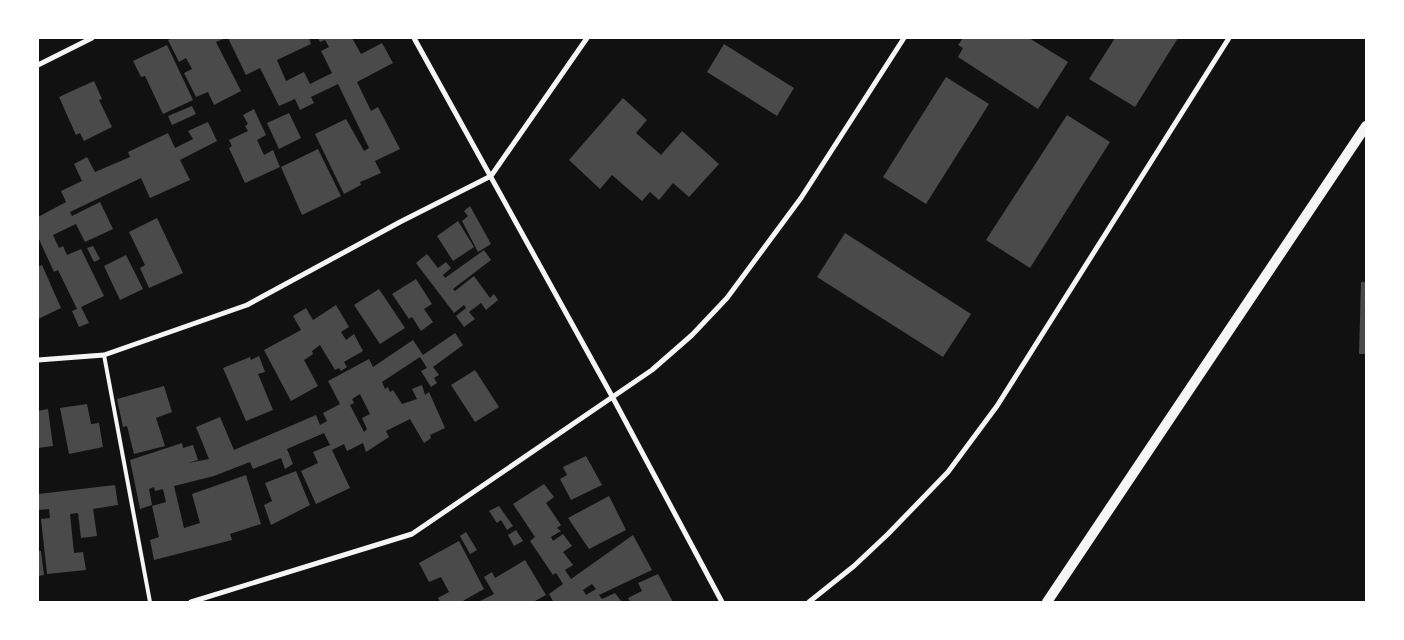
<svg xmlns="http://www.w3.org/2000/svg" width="1404" height="640" font-family="'Roboto Serif',serif">
  <rect width="100%" height="100%" fill="#111"/>
  <path fill="#4a4a4a" fill-rule="evenodd" d="M172,38H226L216,42L241,91L214,105L208,92L196,97L184,73L192,69L186,58L179,62L168,40Z
    M228,38H309L311,44L277,60L286,81L304,72L310,84L332,73L321,51L329,47L325,40L320,42L318,38H352L361,54L382,43L393,63L357,82L371,111L378,107L400,149L375,161L381,173L360,182L361,185L344,194L315,134L346,119L364,151L369,148L338,84L311,97L314,103L300,110L295,99L279,106L260,68L246,75Z
    M963,38H1029L1068,62L1038,109L958,57L963,48L958,45Z
    M1115,38H1178L1135,107L1089,79Z
    M724,44L794,88L777,116L707,72Z
    M167,45L193,100L163,114L145,76L141,77L133,61Z
    M946,77L989,104L926,204L883,177Z
    M94,81L102,99L99,100L112,127L84,141L80,133L76,135L59,97Z
    M623,98L647,120L636,133L661,155L682,131L719,164L689,197L673,183L659,200L650,192L642,201L612,175L600,189L569,160Z
    M192,106L196,114L172,125L168,116Z
    M254,109L266,135L257,140L264,155L273,150L280,167L245,183L229,148L232,146L229,140L248,131L245,126L248,124L243,115Z
    M289,113L301,138L279,149L267,123Z
    M1067,115L1110,142L1030,268L986,240Z
    M208,122L217,141L180,160L190,180L150,198L141,178L70,212L72,216L100,202L113,229L85,242L76,224L53,235L59,248L63,246L67,255L81,249L104,296L81,307L89,323L79,327L72,311L77,309L58,270L54,272L38,237V217L66,202L61,191L82,181L74,164L87,157L95,172L130,157L128,152L168,133L175,148L193,139L188,131Z
    M318,149L341,196L302,215L281,167Z
    M470,206L491,244L478,252L462,221L468,216L464,211Z
    M157,218L183,273L149,288L140,268L145,265L129,232Z
    M458,221L474,247L453,261L437,236Z
    M845,233L971,314L943,357L817,277Z
    M93,246L100,259L94,262L87,248Z
    M484,250L491,260L453,289L455,291L474,276L490,298L494,294L498,300L486,310L481,303L469,312L475,319L464,327L456,316L466,308L464,305L454,313L416,263L427,254L438,268L446,262L451,268L443,275L445,278Z
    M126,255L143,289L120,300L104,266Z
    M42,265L61,308L38,319V267Z
    M416,279L432,304L424,309L433,322L421,331L412,317L409,319L392,294Z
    M1361,282H1366V354H1359Z
    M379,289L405,328L380,344L354,305Z
    M336,305L349,327L341,332L346,340L354,334L363,351L344,362L347,367L341,371L339,368L335,370L320,345L312,351L313,354L304,360L318,386L291,401L264,350L301,330L293,316L306,308L313,320Z
    M455,333L463,345L433,367L439,375L434,378L437,383L431,387L421,371L427,368L420,357L382,382L385,389L388,387L390,392L393,390L402,404L417,399L412,389L422,385L425,395L429,392L445,428L430,435L431,438L424,443L410,419L386,431L389,437L366,452L363,443L347,451L344,444L332,450L350,488L316,504L301,471L318,463L313,452L330,445L324,433L287,449L293,464L285,469L281,458L253,469L250,462L214,476L174,486L184,528L200,523L192,494L246,475L261,524L230,534L232,540L154,560L150,540L159,537L152,506L166,502L163,489L155,491L154,487L149,489L152,505L140,509L130,460L182,443L183,448L193,445L198,460L188,463L209,459L196,427L220,417L234,450L316,415L320,425L327,421L323,413L340,404L328,381L369,359L373,367L413,340L423,355ZM360,394L370,414L362,418L367,429L364,432L350,405L354,403L352,399Z
    M259,356L265,372L258,374L273,410L246,421L223,368L250,357L251,360Z
    M475,370L499,407L475,422L451,385Z
    M164,386L172,412L156,418L165,446L134,454L127,426L123,427L117,399Z
    M87,404L91,424L99,423L103,447L69,454L60,408Z
    M48,409L53,446L38,448V411Z
    M586,456L602,485L571,500L560,479L567,475L563,467Z
    M296,471L310,505L271,525L264,505L272,501L265,483Z
    M544,484L554,497L546,503L561,525L557,528L561,531L551,537L553,541L563,534L572,546L563,552L573,565L565,570L571,579L633,535L652,570L599,595L602,599L615,593L622,602H550L553,601L549,594L563,584L556,573L553,575L530,541L535,537L513,504ZM592,584L596,589L586,595L583,590Z
    M115,485L118,505L93,509L97,536L81,538L78,513L70,514L74,553L83,552L86,570L47,574L41,519L50,518L49,509L38,510V494Z
    M609,496L626,530L589,549L568,518Z
    M499,506L513,526L507,530L501,520L497,523L489,511Z
    M516,530L523,541L514,546L508,535Z
    M466,532L477,550L470,554L460,536Z
    M459,541L484,589L461,602H440L438,598L449,592L441,577L429,582L419,563Z
    M38,551H41L44,575L38,576Z
    M525,560L546,595L533,602H478L494,594L484,577L492,572L495,578Z
    M658,574L673,602H630L628,598L642,591L638,583Z"/>
  <g fill="none" stroke-linecap="round" stroke-linejoin="round">
    <path stroke="#f5f5f5" stroke-width="4" d="M104,355L150,602"/>
    <path stroke="#f5f5f5" stroke-width="5" d="M414,38L613,398L722,602
      M38,65L92,38
      M38,360L104,355L247,305L400,222L491,176L587,38
      M191,602L412,534L652,370L692,335L727,298L801,198L904,38
      M809,602L854,566L888,534L948,472L997,406L1229,38"/>
    <path stroke="#f5f5f5" stroke-width="10" d="M1047,602L1366,126"/>
  </g>
  <rect width="1404" height="640" fill="none" stroke="#ffffff" stroke-width="78"/>
</svg>
